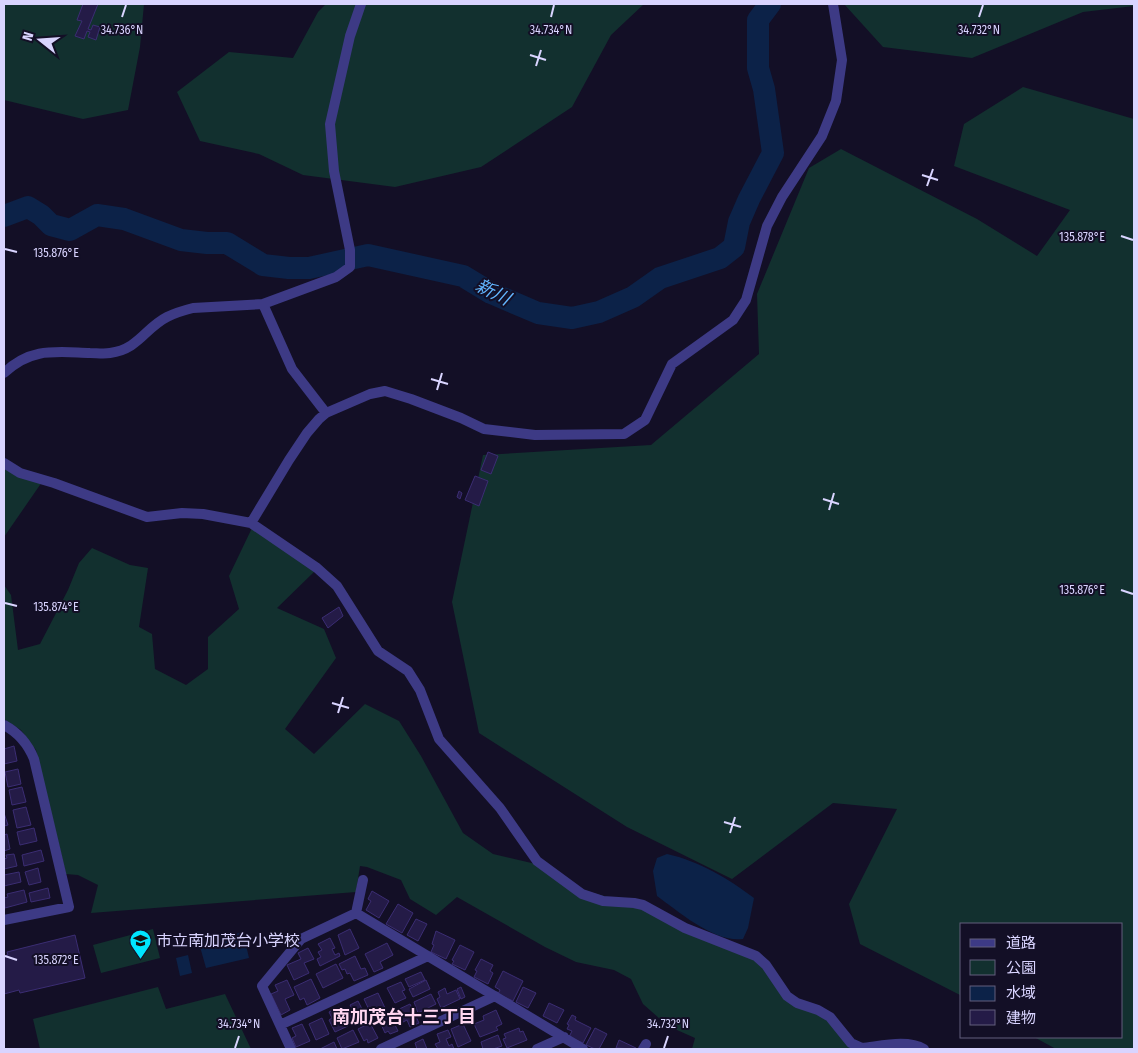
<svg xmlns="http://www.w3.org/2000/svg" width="1138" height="1053" font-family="'Fira Sans Condensed','Noto Sans JP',sans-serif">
  <rect width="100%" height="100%" fill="#130f26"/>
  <path fill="#12302f" d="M4,4H144L140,47L128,110L83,119L4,100Z
    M326,4H644L611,35L572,107L481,167L395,187L303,175L259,154L200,141L177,92L229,52L293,58L318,12Z
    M844,4H1134V6L1083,12L972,58L883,47Z
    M1023,87L1134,119V1049H1056L1034,1037H1122V924H962V996L860,944L849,904L897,809L833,803L732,879L627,827L479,733L452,602L483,455L651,445L759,354L757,294L809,168L841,149L977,219L1037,256L1070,210L954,166L964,124Z
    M4,466L42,482L4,537Z
    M252,528L315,571L277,608L324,629L336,658L285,729L314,754L365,704L399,721L421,756L463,833L493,854L540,865L565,885L639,906L756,958L786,998L818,1011L858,1049H692L695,1038L668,1026L643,1004L631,979L614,970L576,962L545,947L457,897L436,915L410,899L401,880L367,867L360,866L356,892L91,913L98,885L78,875L66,874L36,750L21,730L4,719V585L11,595L18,650L40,644L68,590L79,563L92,548L130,565L148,568L139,627L152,634L155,669L186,685L208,669V637L239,609L229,576Z
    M153,929L160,958L101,973L93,945Z
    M158,987L166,1009L225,994L251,1049H40L33,1019Z"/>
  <path fill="#0c2248" d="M667,854C699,861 729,879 754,898L748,928L743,939C715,943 679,912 657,896L653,871L657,858Z
    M243,932L249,958L206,968L199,943Z
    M188,955L192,973L180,976L176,958Z"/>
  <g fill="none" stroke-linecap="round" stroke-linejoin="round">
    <path stroke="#0c2248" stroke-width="22" d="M4,216L28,207L41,215L51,225L70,230L97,215L124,219L181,240L207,243H227L263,265L289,268H309L368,255L463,276L491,293L538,313L572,318L599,312L633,297L660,278L720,258L734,247L739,222L749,199L773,153L764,89L758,68V20L770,4"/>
  </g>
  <path fill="#241b47" stroke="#3b2d73" d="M83,4H98L88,29L91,30L93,25L100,27L96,40L88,37L90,32L87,31L84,39L75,36L82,21L77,20Z
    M488,452L498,456L491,474L481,470Z
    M475,476L488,481L479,506L465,500Z
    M459,491L462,493L460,499L457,497Z
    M339,607L343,616L328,628L322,618Z
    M14,746L17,761L4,764V749Z
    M18,769L21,784L8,787L5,772Z
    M22,787L26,802L12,805L9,790Z
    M26,807L31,825L17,828L13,810Z
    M4,813L8,825L4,826Z
    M34,828L37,841L20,845L17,832Z
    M7,834L10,849L4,851V835Z
    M41,850L44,861L24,866L22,855Z
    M14,854L17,866L4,869V859L7,858L6,855Z
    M38,868L41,882L29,885L25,872Z
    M19,872L21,882L4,886V875Z
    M48,888L50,898L31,902L29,893Z
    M24,890L27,902L5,908L4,898L8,897L7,894Z
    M372,891L389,901L379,918L366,910L371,901L368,899Z
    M398,904L413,913L402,933L386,924Z
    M416,919L427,924L418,941L407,935Z
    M350,929L359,948L345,955L338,935Z
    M436,931L455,940L446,959L431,952L434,945L432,944Z
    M75,935L85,978L20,993L19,990L4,994V956L8,955L7,952Z
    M330,938L335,948L332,949L335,955L339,953L340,956L320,966L317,959L321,957L318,952L322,950L318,944Z
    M387,943L393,955L380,962L383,968L374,972L365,954Z
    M460,945L474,952L465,970L452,964L454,961L452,960Z
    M308,948L314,959L304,963L309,973L294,980L287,965L301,959L298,953Z
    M355,956L361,969L365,968L368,975L354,981L350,973L347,974L345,969L342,970L339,964Z
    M481,959L493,965L490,971L493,973L488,984L474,977L477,971L475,970Z
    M336,964L343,978L323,988L316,974Z
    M503,971L523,981L513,1001L498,994L500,990L495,987Z
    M421,972L425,980L409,987L405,979Z
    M311,979L320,998L307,1005L304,998L300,1000L294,987Z
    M287,980L294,995L285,999L290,1010L281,1015L271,994L278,991L275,985Z
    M426,980L430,989L413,997L409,989Z
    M401,982L405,990L402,991L406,998L395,1003L387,988Z
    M461,987L465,997L461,999L457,989Z
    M523,987L536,993L528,1008L516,1002Z
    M445,988L447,994L456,990L460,999L441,1008L437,999L440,997L438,992Z
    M378,993L385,1008L371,1014L364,999Z
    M431,994L436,1004L418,1013L414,1002Z
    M358,1001L366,1017L353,1023L349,1014L354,1012L350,1005Z
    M549,1003L564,1010L557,1023L543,1016Z
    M410,1004L419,1023L410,1027L407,1020L403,1022L395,1011Z
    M339,1007L348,1026L335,1032L329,1020L332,1018L329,1012Z
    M496,1010L502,1024L496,1027L498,1030L480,1037L474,1024L484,1020L483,1016Z
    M389,1013L398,1031L390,1034L388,1031L385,1033L380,1022L382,1021L380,1018Z
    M572,1015L576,1017L575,1020L591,1028L583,1043L569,1037L572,1031L567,1029L569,1025L567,1024Z
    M322,1018L329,1034L316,1040L309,1024Z
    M370,1023L378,1038L368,1043L367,1039L364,1041L358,1029Z
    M302,1024L310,1041L296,1047L292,1038L296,1036L292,1028Z
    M463,1024L471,1041L458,1047L451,1029Z
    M519,1028L520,1032L523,1031L527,1040L507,1048L503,1039L506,1038L504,1034Z
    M595,1028L607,1034L599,1049H595L586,1045Z
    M353,1030L359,1042L342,1049L337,1038Z
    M448,1030L451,1037L446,1039L449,1046L452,1044L454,1049H438L435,1044L440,1042L437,1034Z
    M498,1035L502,1046L493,1049H483L481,1042Z
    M423,1039L427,1049H417L415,1043Z
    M619,1040L636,1048L635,1049L616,1048Z
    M334,1042L337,1049H320Z"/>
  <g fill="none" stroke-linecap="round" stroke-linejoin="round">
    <path stroke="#3d3a85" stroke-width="10" d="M263,304L292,369L326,413
      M4,373C31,347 56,352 90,353C96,353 104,354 110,353C139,349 145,328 167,317C175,313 185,310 193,308L263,304L336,277L350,267V250L334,171L330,124L350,36L361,4
      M4,463L20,473L54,483L147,517L182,513L203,514L251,523L317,568L337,586L378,651L408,671L420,690L439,739L500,808L537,861L582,894L603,901L634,903L643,905L685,928L756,956L766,965L787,996L797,1003L818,1010L830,1017L851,1043L862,1048C881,1046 907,1039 924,1049
      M251,523L289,460L307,433L319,419L326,413L370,394L385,391L411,399L461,418L484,429L535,435L624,434L645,420L672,364L733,320L746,300L767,226L782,197L822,136L836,101L842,60L833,4
      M4,725C19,733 28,744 34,759L69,907L4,920
      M356,913L363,880
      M280,1025L428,956
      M291,1049L262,986L301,939L356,913L583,1049
      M381,1049L495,996
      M537,1049L564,1037
      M643,1049L646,1044"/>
  </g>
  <path fill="none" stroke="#d9d4ff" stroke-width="2" d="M122,17L126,5M551,17L554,5M979,17L983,5M530,55L546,60M536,66L541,50M922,175L938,180M927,186L933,169M1121,236L1133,240M5,249L17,252M431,379L448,384M437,390L442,373M823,499L839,504M829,510L834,493M1121,590L1133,594M5,603L17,606M332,703L349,708M338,713L343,697M724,822L741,827M730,833L735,817M5,956L17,960M235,1048L239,1036M664,1048L668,1036"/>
  <defs>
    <symbol id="school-pin" viewBox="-11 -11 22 30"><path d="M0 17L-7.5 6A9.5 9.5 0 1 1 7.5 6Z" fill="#00e5ff" stroke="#130f26"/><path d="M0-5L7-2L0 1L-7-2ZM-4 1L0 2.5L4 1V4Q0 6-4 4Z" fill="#111"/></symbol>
  </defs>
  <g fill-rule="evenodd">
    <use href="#school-pin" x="128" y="928" width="25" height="34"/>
  </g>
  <g text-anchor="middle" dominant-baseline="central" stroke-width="4" stroke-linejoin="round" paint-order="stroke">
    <g font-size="16" fill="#d9d4ff" stroke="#130f26" text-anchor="start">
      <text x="156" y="940">市立南加茂台小学校</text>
    </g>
    <g font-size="18" font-style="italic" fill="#62b6ff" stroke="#130f26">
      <text transform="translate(493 292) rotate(27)">新川</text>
    </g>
    <g font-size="18" font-weight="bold" fill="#ffd6f0" stroke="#130f26">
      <text x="404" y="1017">南加茂台十三丁目</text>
    </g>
  </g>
  <g font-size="12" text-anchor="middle" fill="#d9d4ff" stroke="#130f26" stroke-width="4" stroke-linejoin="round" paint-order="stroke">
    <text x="122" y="34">34.736°N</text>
    <text x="551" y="34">34.734°N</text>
    <text x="979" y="34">34.732°N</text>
    <text x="1082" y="241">135.878°E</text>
    <text x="56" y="257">135.876°E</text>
    <text x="1082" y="594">135.876°E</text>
    <text x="56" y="611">135.874°E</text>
    <text x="56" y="964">135.872°E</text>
    <text x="239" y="1028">34.734°N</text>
    <text x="668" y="1028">34.732°N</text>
  </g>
  <rect width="1138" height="1053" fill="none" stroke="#d9d4ff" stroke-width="10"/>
  <rect x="960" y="923" width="162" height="115" fill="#130f26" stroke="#625e7d"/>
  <rect x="970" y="939" width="25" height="8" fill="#3d3a85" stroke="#625e7d"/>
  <text x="1006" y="948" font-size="15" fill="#d9d4ff">道路</text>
  <rect x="970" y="960" width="25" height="15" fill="#12302f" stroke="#625e7d"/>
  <text x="1006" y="973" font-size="15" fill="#d9d4ff">公園</text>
  <rect x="970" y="986" width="25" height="15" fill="#0c2248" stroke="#625e7d"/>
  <text x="1006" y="998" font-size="15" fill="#d9d4ff">水域</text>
  <rect x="970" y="1010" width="25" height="15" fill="#241b47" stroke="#625e7d"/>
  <text x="1006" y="1023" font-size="15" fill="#d9d4ff">建物</text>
  <g transform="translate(40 40) rotate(287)" stroke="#130f26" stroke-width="4" paint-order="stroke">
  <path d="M0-4L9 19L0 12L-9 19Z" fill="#d9d4ff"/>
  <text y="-8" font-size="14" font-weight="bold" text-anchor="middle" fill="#d9d4ff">N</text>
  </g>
</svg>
